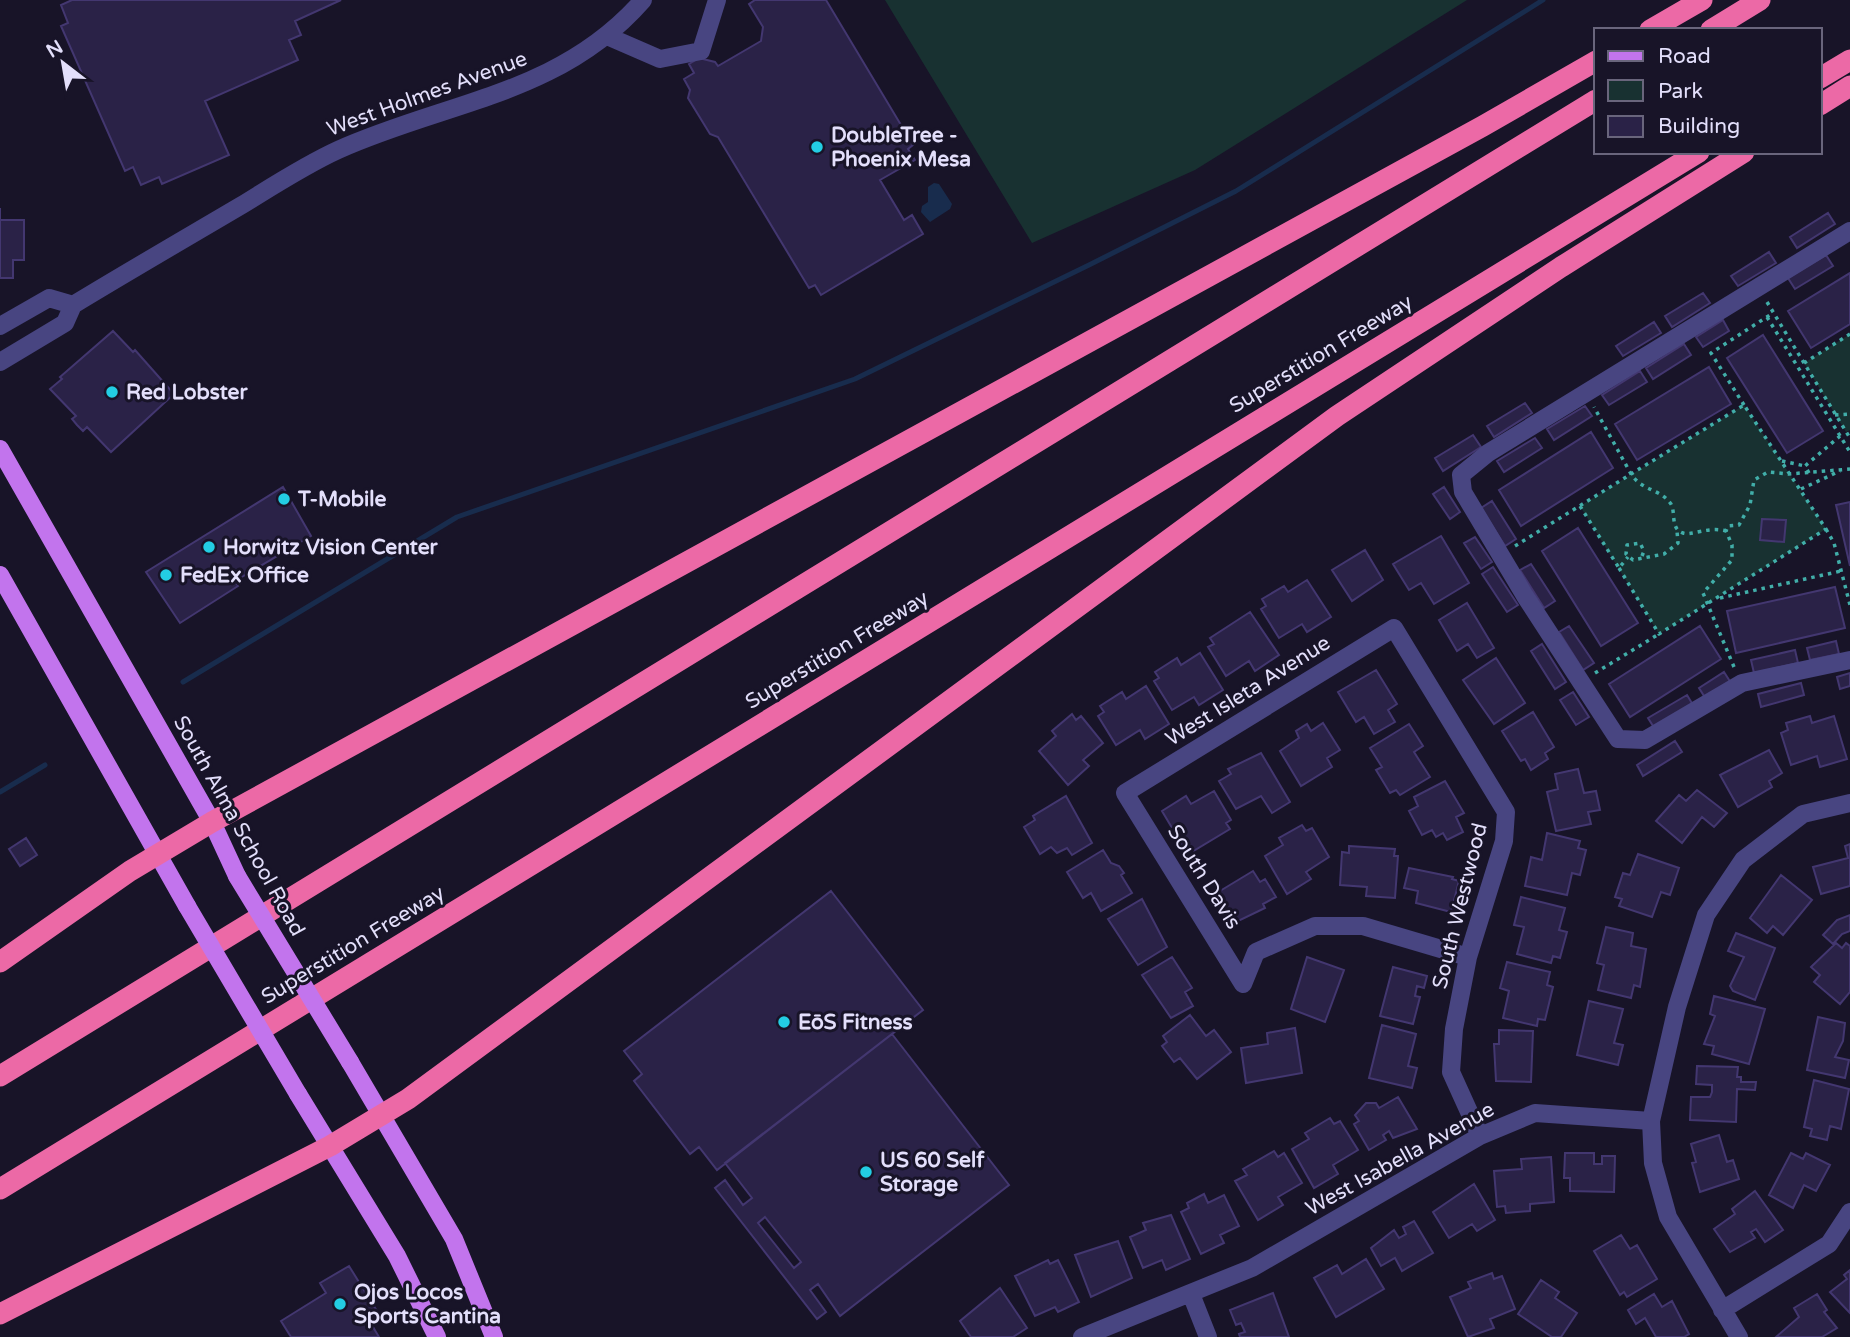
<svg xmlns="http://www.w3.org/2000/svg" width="1850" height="1337" font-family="'Varela Round',sans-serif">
  <rect width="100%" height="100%" fill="#181428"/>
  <path fill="#183131" d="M885,0H1467L1195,170L1032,243Z
    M1850,334V430L1846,432L1804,363Z
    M1744,405L1826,529L1659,634L1580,506Z"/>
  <path fill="#182c4d" d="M934,183L939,184L952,204L950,209L930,222L921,212L922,206L928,202V187Z"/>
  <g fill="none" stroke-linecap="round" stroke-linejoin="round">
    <path stroke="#182c4d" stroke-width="5" d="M183,682L457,517L855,379L1089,265L1236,191L1543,0
      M0,792L45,765"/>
  </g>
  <path fill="#2a2247" stroke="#433770" stroke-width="2" fill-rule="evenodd" d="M72,0H341L295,21L301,35L289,40L298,60L205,101L229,155L162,184L159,177L141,185L133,167L125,171L61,26L68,23L61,5Z
    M755,0H826L913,145L908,149L915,160L880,180L904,220L912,215L923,234L821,295L815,285L809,288L718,137L710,134L688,98L690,90L684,79L694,73L689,64L699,58L715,62L718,66L761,41L763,27L749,4Z
    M0,208V220H24V260H13V278H0Z
    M1828,213L1835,224L1797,248L1790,237Z
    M1769,252L1776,263L1738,286L1731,276Z
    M1826,255L1833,266L1795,289L1788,278Z
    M1850,273V324L1811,348L1788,311Z
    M1703,293L1710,303L1672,327L1665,316Z
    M1723,320L1729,331L1703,347L1696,337Z
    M1654,322L1661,333L1623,356L1616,346Z
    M113,331L133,352L135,350L174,394L111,452L87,427L83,431L77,425L72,419L76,416L50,389L62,379L60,377Z
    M1763,335L1823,431L1787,453L1727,358Z
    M1684,344L1691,355L1653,379L1646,368Z
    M1709,367L1731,404L1637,460L1615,424Z
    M1640,371L1647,382L1609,405L1602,395Z
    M1525,403L1532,413L1494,437L1487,426Z
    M1585,406L1592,416L1554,440L1547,429Z
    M1591,432L1613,468L1521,526L1499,490Z
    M1473,435L1481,447L1443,471L1435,458Z
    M1535,438L1542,448L1504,472L1497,461Z
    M283,487L311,536L235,581L238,586L180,623L146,572Z
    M1444,487L1460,512L1450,519L1433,494Z
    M1492,501L1516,539L1505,546L1481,508Z
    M1850,502V566L1836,505Z
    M1762,519L1786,520L1784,542L1760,540Z
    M1578,528L1638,623L1601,646L1542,551Z
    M1441,536L1469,583L1434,604L1421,583L1409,590L1393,564Z
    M1475,537L1492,562L1481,569L1464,543Z
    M1365,550L1383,580L1352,601L1332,570Z
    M1531,564L1555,601L1544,608L1520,570Z
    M1493,567L1518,605L1507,612L1482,574Z
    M1307,580L1331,617L1307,632L1302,624L1279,638L1261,609L1266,606L1262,599L1284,586L1288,592Z
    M1835,587L1845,628L1736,653L1727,611Z
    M1467,603L1494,648L1477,658L1468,644L1457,651L1439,620Z
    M1250,612L1279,655L1255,671L1249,661L1226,676L1208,647L1214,644L1210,638Z
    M1569,626L1594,663L1583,670L1559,632Z
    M1700,626L1721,659L1630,717L1609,684Z
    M1836,641L1839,654L1810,660L1807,648Z
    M1542,644L1566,682L1555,689L1531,651Z
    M1795,650L1798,663L1754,673L1751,660Z
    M1200,653L1223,690L1199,705L1194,697L1172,710L1154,681L1159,678L1155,672L1177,658L1181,665Z
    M1496,658L1525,703L1494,724L1463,680Z
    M1376,670L1397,704L1388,710L1395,722L1374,734L1364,717L1356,722L1338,692Z
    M1724,672L1731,683L1706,699L1699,688Z
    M1850,673V686L1840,689L1837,677Z
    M1801,683L1804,695L1761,707L1758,694Z
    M1146,686L1169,724L1145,739L1140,730L1116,745L1098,716L1104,712L1100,706L1122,692L1126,699Z
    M1573,692L1589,717L1576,725L1560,700Z
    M1687,695L1693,705L1655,729L1648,718Z
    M1533,712L1554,747L1545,753L1548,759L1531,770L1525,759L1521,761L1502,731Z
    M1072,714L1076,720L1081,716L1103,743L1083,760L1089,766L1068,785L1039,751L1056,736L1052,731Z
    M1810,716L1812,723L1834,716L1847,759L1820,767L1817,756L1791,765L1781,733L1788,730L1786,723Z
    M1323,723L1340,750L1327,758L1332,767L1301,786L1280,751L1299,738L1296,731L1307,724L1311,731Z
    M1409,724L1423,746L1414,752L1430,777L1400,795L1396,790L1390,793L1376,770L1382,767L1370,748Z
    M1675,741L1682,752L1643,776L1637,765Z
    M1769,750L1782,773L1769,781L1772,787L1738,807L1720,775Z
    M1261,753L1290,802L1272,813L1261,796L1236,809L1219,781L1231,774L1228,769Z
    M1578,769L1584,793L1596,791L1600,810L1588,812L1591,824L1556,831L1547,792L1558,789L1555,774Z
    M1445,781L1464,813L1456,817L1463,832L1447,840L1443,833L1436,837L1432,830L1422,835L1409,811L1418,806L1414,797Z
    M1697,790L1727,813L1714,827L1702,817L1682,843L1656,821L1679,795L1686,801Z
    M1214,791L1231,820L1226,823L1230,829L1190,853L1187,847L1184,848L1162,811L1186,796L1191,804Z
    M1066,796L1092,843L1072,855L1067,848L1057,853L1051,847L1040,854L1024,827L1035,820L1033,816Z
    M1302,825L1306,831L1312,828L1329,857L1306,872L1311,879L1287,894L1265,856L1283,845L1279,838Z
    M1547,833L1580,841L1578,848L1586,850L1580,875L1572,873L1567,895L1525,886L1531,857L1542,860Z
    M26,838L37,855L20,866L9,849Z
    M1850,844V886L1821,894L1813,867L1848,858L1845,846Z
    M1349,846L1395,849L1394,856H1398L1395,898L1366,896L1367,887L1340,885L1342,852L1349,853Z
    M1103,850L1111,863L1119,866L1124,873L1121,875L1132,893L1101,911L1091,893L1083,898L1067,872Z
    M1638,854L1679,868L1670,895L1661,892L1652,917L1619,906L1622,899L1615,897L1623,873L1630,875Z
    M1409,868L1453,877L1452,879L1459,881L1451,912L1416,903L1418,891L1404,888Z
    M1253,871L1260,882L1265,879L1276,897L1263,904L1265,908L1232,924L1215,894Z
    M1781,875L1812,900L1783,935L1773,926L1767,933L1750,918Z
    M831,891L923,1010L717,1170L699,1147L690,1154L634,1081L642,1074L624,1051Z
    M1521,897L1565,908L1559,930L1567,932L1560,958L1553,956L1551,963L1517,954L1524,927L1514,925Z
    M1142,899L1167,947L1138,965L1108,919Z
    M1850,915V931L1842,934L1833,944L1823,935L1837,920Z
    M1606,927L1633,933L1631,946L1646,949L1640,987L1634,985L1631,998L1598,990L1604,965L1597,963Z
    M1736,933L1775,948L1755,1000L1733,991L1730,986L1744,957L1728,951Z
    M1836,943L1842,948L1846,943L1850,946V992L1840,1004L1814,982L1820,975L1811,967Z
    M1172,957L1192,988L1185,992L1193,1006L1171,1018L1142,975Z
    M1307,957L1344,970L1325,1022L1291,1009Z
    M1507,962L1550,972L1547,985L1553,987L1545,1020L1538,1019L1537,1026L1503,1018L1509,991L1500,988Z
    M1393,967L1427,976L1424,988L1417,986L1415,996L1420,997L1413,1024L1380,1016Z
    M1714,996L1765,1009L1749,1064L1712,1054L1714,1046L1704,1044L1715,1016L1710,1014Z
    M1589,1001L1623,1009L1614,1043L1623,1045L1618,1065L1577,1055Z
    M1190,1015L1206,1036L1214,1030L1231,1052L1197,1079L1180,1058L1174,1062L1162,1046L1167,1042L1163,1036Z
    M1818,1017L1845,1023L1843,1041L1835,1057L1849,1060L1845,1078L1807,1070Z
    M1382,1025L1416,1034L1408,1066L1417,1068L1412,1088L1369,1078Z
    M1295,1028L1302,1073L1246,1083L1241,1048L1268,1044L1267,1033Z
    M1499,1030L1533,1031L1531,1082L1496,1081L1494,1044H1499Z
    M892,1034L1009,1185L840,1316L818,1284L810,1290L826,1312L817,1319L715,1188L725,1180L743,1205L752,1198L725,1163ZM765,1217L801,1262L794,1268L758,1223Z
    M1697,1066L1738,1067L1737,1077H1741V1082H1756L1755,1090L1737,1089L1736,1122L1690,1120L1691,1097H1710L1712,1092V1085L1696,1084Z
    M1814,1080L1849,1089L1841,1129L1830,1126L1827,1140L1810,1136L1812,1129L1804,1127Z
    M1398,1097L1417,1129L1393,1138L1389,1131L1383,1135L1386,1140L1369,1150L1354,1124L1359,1121L1355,1115L1366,1103H1376L1379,1108Z
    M1330,1118L1334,1124L1340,1121L1358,1150L1333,1165L1338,1174L1314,1188L1292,1149L1309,1139L1305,1133Z
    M1719,1135L1727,1162L1733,1160L1739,1179L1700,1192L1692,1163L1696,1162L1691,1144Z
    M1274,1151L1278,1157L1284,1153L1302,1183L1278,1197L1283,1205L1258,1220L1235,1181L1247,1175L1243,1169Z
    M1565,1153H1594V1164H1602V1156H1615L1614,1192L1570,1191V1178H1564Z
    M1791,1153L1803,1159L1806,1153L1830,1165L1816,1191L1804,1185L1793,1208L1769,1195Z
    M1551,1157L1554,1202L1530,1204V1211L1506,1213L1505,1206L1497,1207L1494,1171L1522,1169L1521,1159Z
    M1474,1184L1495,1220L1477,1231L1472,1224L1449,1238L1433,1212Z
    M1755,1191L1783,1230L1765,1242L1756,1229L1751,1232L1755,1238L1730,1252L1714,1229L1735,1214L1732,1209Z
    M1204,1194L1208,1203L1224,1195L1239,1226L1220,1235L1224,1243L1201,1254L1181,1212L1189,1208L1187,1203Z
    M1171,1215L1190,1259L1166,1270L1162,1260L1143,1268L1130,1237L1146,1230L1143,1223Z
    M1414,1221L1433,1253L1402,1271L1395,1258L1381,1266L1371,1248L1394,1230L1399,1238L1406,1234L1403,1227Z
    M1621,1235L1630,1249L1637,1245L1657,1279L1627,1297L1624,1292L1620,1295L1594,1251Z
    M1118,1241L1132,1278L1091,1297L1075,1255Z
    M1366,1259L1384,1289L1336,1317L1314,1278L1337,1265L1342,1274Z
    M1048,1260L1050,1264L1058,1260L1079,1302L1058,1312L1055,1307L1035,1316L1015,1276Z
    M349,1266L380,1316L370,1322L379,1337H291L281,1321L326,1293L320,1283Z
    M1850,1270V1313L1830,1292L1847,1279L1844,1275Z
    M1492,1273L1494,1279L1502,1276L1515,1309L1490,1319L1494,1328L1468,1337L1450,1297L1471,1288L1468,1282Z
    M1541,1280L1559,1292L1555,1298L1577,1313L1561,1337H1552L1518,1314Z
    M1000,1288L1027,1328L1013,1337H971L960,1321Z
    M1273,1293L1289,1337H1240L1239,1334L1245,1332L1241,1323L1236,1325L1230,1310Z
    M1654,1294L1662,1307L1672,1301L1689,1334L1684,1337H1656L1645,1318L1636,1324L1628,1310Z
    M1817,1294L1827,1310L1824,1312L1837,1328L1822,1337H1776L1799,1317L1794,1308Z"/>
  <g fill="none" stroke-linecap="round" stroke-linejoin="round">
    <path stroke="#41aea9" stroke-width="3.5" stroke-dasharray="3.5 5" stroke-linecap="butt" d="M1767,302L1804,363
      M1767,317L1850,452
      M1850,334L1804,363L1850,438
      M1744,405L1711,353L1773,313
      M1835,415L1850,414
      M1782,461L1805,466
      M1809,473L1805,466L1840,436
      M1801,489L1840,471
      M1580,506L1619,568L1628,557
      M1826,529L1834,543L1850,605
      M1515,546L1631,474L1594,407
      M1642,556L1644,551L1640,543L1627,545L1626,554L1633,560L1664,554L1678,543L1677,531
      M1619,568L1659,634L1826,529L1744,405L1631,474C1642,491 1661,489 1671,504C1676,513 1670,529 1683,533C1691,536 1709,526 1726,531
      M1720,598L1841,571
      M1734,667L1703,593L1732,560V545L1726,531L1728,526L1739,525L1750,505L1754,480L1768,472L1789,474L1850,469
      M1595,673L1659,634"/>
    <path stroke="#484581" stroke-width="18" d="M607,36L660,59L701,51L717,0
      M1850,231L1488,453L1461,475L1463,492L1525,596L1618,739L1645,740L1742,683L1850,660
      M0,326L49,298L73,305
      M0,362L65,323L73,305C129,271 186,238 242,205C273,186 305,165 338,150C447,101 560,95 643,0
      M1243,984L1125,793L1394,628L1506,812L1504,841L1468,957L1454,1029L1451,1072L1480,1136
      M1243,984L1256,952L1315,926H1363L1468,957
      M1191,1294L1208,1337
      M1722,1310L1829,1244L1850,1212
      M1082,1337L1252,1268L1480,1136L1535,1113L1651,1121
      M1739,1337L1668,1217L1653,1163L1651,1121L1677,1007L1706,915L1743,860L1803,814L1850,803"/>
    <path stroke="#c274ed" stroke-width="18" d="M0,449L212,822L237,876
      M0,575L187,906
      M350,1062L454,1239L494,1337
      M298,1094L397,1256L437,1337"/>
    <path stroke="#ec69a6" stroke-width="21" d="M1650,30L1702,0
      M1711,30L1760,0
      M1820,78L1850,60
      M1820,105L1850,86
      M0,962L130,871L212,822L1483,126L1596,61
      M0,1076L1596,100
      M0,1189L1699,152
      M0,1314L330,1146L408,1099L1337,416L1561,267L1744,152"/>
    <path stroke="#c274ed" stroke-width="18" d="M237,876L350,1062
      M187,906L298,1094"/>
  </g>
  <g fill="#23cde3" stroke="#181428" stroke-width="2.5">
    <circle cx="817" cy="147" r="7"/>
    <circle cx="112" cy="392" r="7"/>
    <circle cx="284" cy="499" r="7"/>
    <circle cx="209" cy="547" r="7"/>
    <circle cx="166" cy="575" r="7"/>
    <circle cx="784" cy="1022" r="7"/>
    <circle cx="866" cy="1172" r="7"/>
    <circle cx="340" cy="1304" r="7"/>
  </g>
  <g text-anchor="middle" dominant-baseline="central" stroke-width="6" stroke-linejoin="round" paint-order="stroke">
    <g font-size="21" fill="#e3dffb" stroke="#181428">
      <text transform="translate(427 94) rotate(-20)">West Holmes Avenue</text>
      <text transform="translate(1321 354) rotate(-31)">Superstition Freeway</text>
      <text transform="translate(837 650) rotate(-31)">Superstition Freeway</text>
      <text transform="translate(1248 691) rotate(-32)">West Isleta Avenue</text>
      <text transform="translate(239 826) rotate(61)">South Alma School Road</text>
      <text transform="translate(1204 877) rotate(58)">South Davis</text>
      <text transform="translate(1460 906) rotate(-76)">South Westwood</text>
      <text transform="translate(353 945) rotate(-31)">Superstition Freeway</text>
      <text transform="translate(1400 1159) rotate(-29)">West Isabella Avenue</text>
    </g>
    <g font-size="21" font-weight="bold" fill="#e3dffb" stroke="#181428" text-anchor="start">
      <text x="831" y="135">DoubleTree -<tspan x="831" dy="24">Phoenix Mesa</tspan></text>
      <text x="126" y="392">Red Lobster</text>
      <text x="298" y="499">T-Mobile</text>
      <text x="223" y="547">Horwitz Vision Center</text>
      <text x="180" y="575">FedEx Office</text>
      <text x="798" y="1022">EōS Fitness</text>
      <text x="880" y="1160">US 60 Self<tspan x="880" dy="24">Storage</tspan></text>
      <text x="354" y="1292">Ojos Locos<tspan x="354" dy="24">Sports Cantina</tspan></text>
    </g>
  </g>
  <rect x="1594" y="28" width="228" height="126" fill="#181428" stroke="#69657c" stroke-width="2"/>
  <rect x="1608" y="51" width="35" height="10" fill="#c274ed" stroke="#69657c" stroke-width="2"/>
  <text x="1658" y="63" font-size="21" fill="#e3dffb">Road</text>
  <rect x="1608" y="80" width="35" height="21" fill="#183131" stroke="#69657c" stroke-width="2"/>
  <text x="1658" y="98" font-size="21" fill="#e3dffb">Park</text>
  <rect x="1608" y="116" width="35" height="21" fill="#2a2247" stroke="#69657c" stroke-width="2"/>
  <text x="1658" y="133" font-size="21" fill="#e3dffb">Building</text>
  <g transform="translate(63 63) rotate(329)" stroke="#181428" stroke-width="5" paint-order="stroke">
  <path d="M0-5L12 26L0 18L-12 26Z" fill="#e3dffb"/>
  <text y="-10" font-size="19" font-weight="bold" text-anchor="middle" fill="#e3dffb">N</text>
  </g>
</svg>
